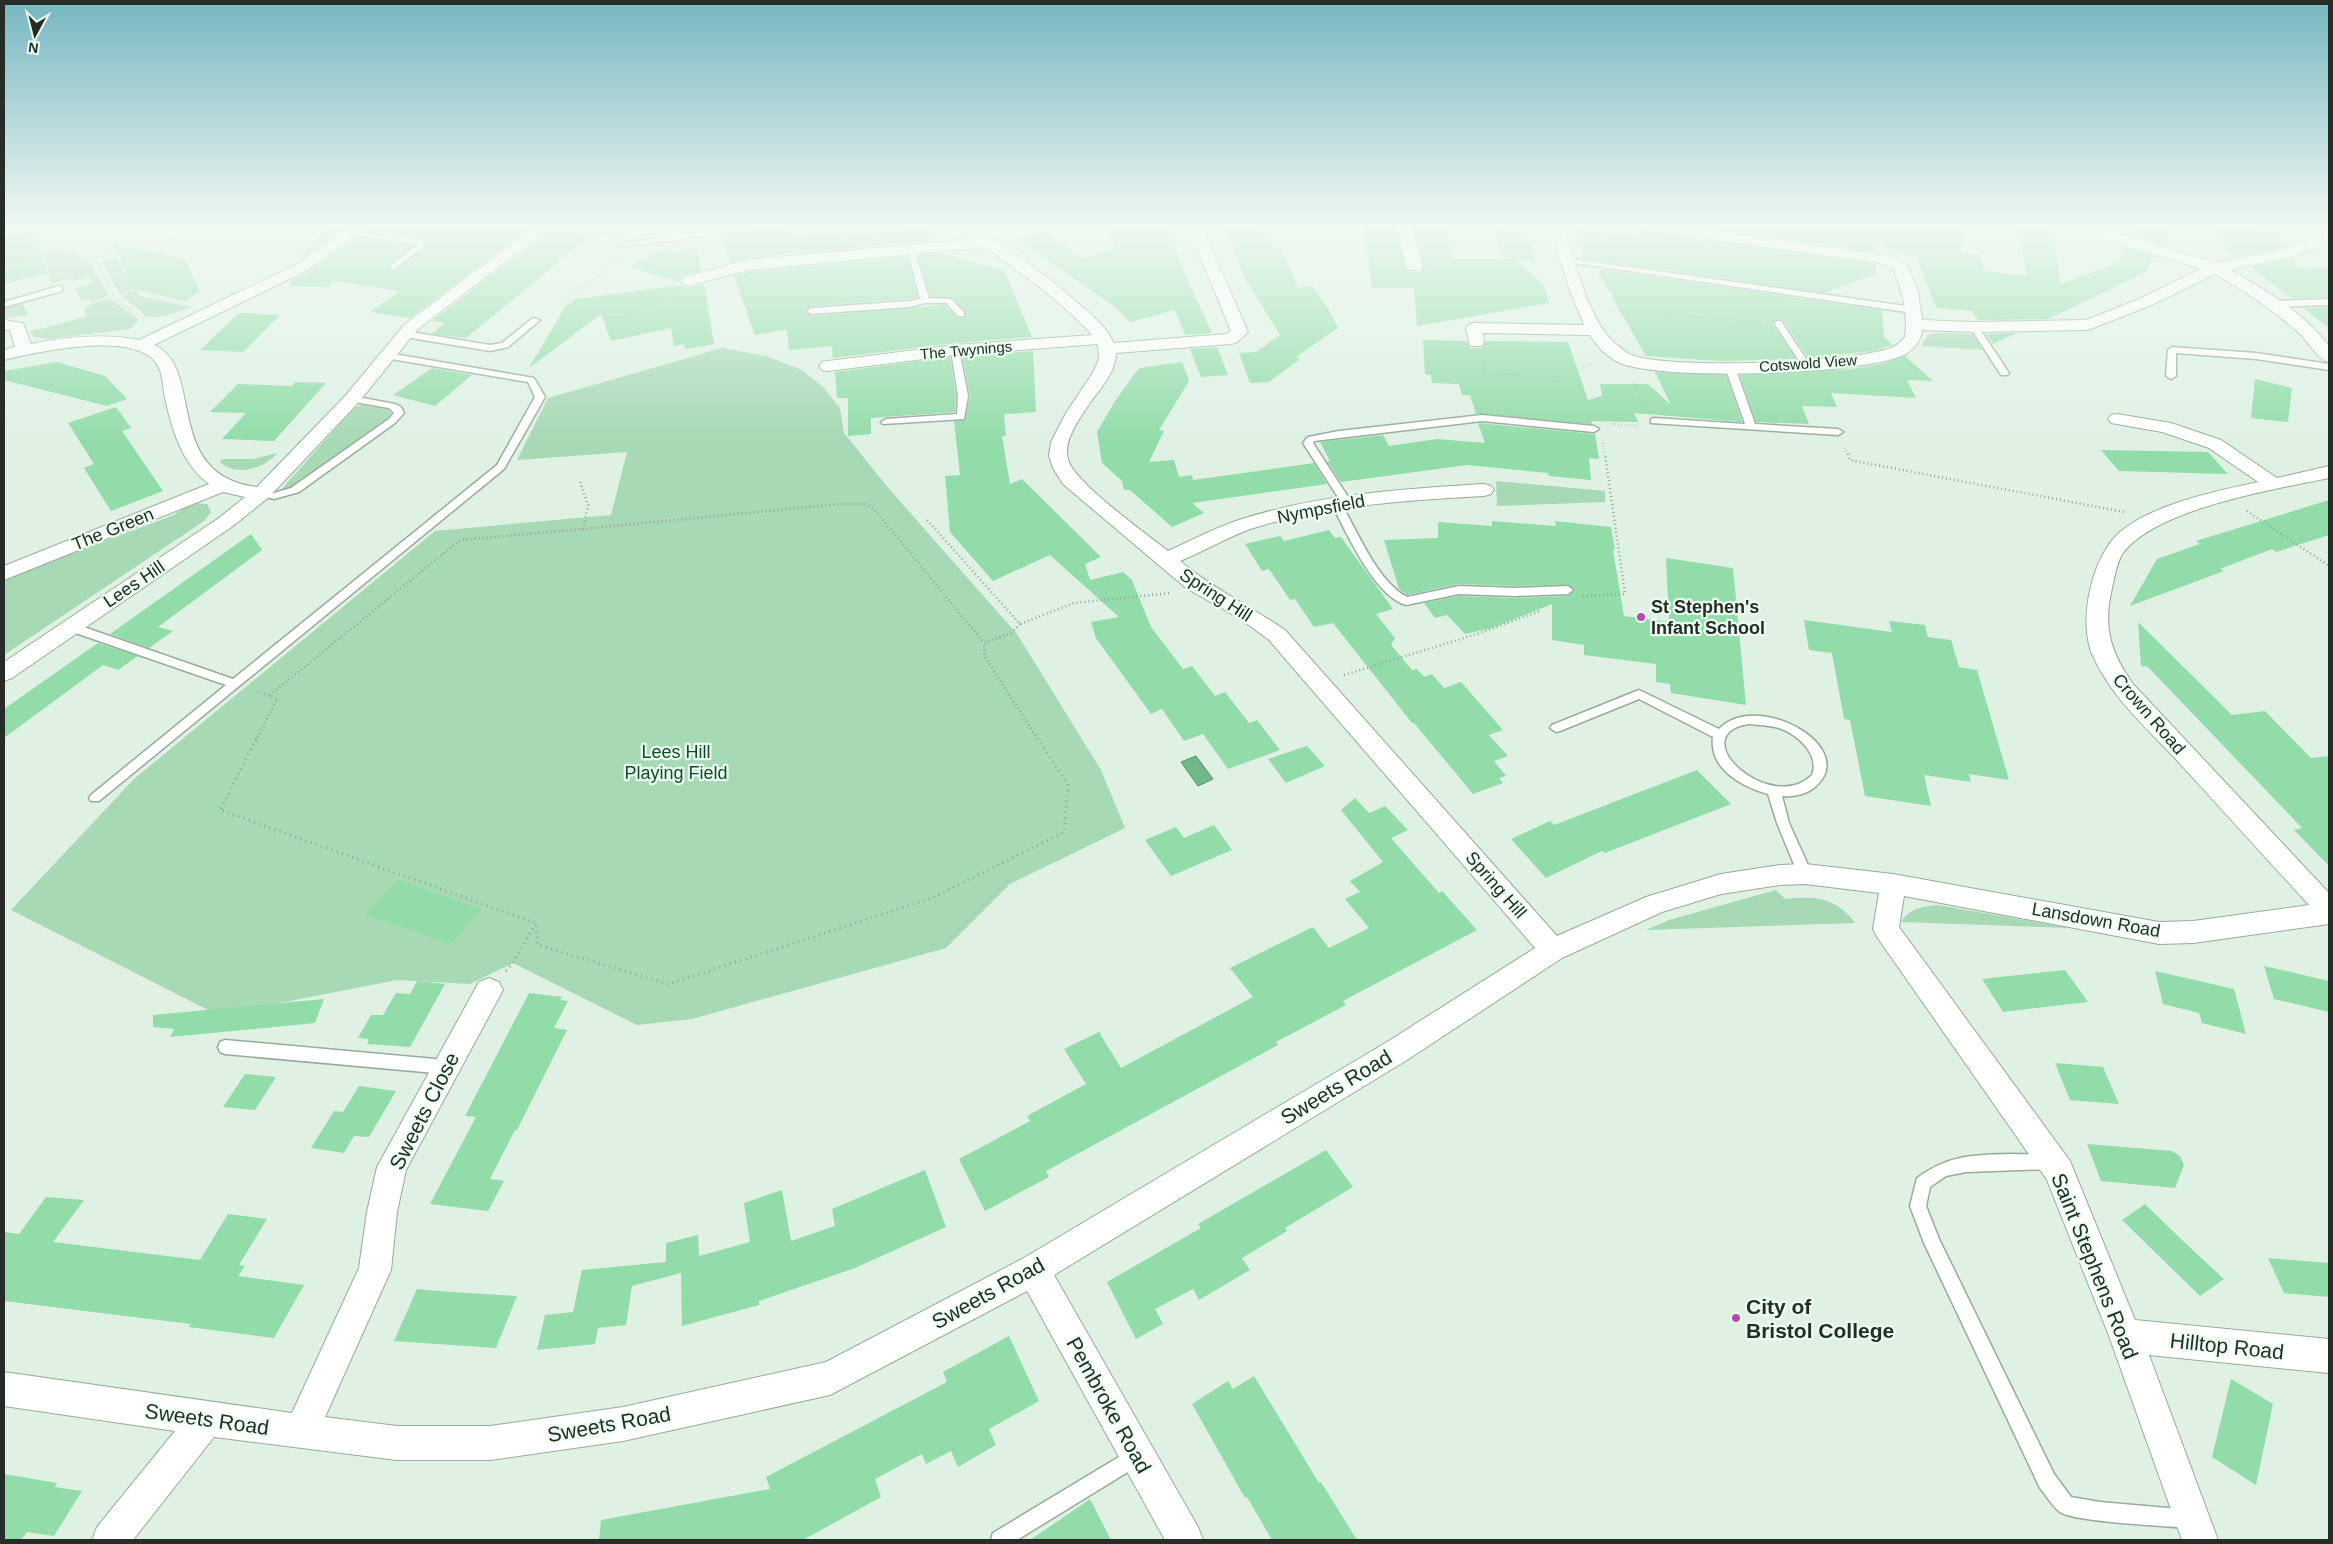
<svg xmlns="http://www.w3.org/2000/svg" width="2333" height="1544" font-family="Arial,sans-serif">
  <rect width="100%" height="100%" fill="#def1e3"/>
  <path fill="#a6d9b4" d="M51,250C92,252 90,263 109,296L90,302L89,298L81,300L75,288L93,283L90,277L74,281L73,278L52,284L42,252Z
    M117,258L130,286L137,284L138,286L120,295L102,262Z
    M136,289L140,296L192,307L165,316L147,317L122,296Z
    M109,298L139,320L130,329L48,339L34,337L30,332L35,329L37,330L87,316L84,307L91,305V303Z
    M22,302L28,315L4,318V308Z
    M1937,333L1972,334L1983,350L1921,346L1928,335Z
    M722,348L766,356L802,370L823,387L840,408L844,433L890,490L1017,634L1101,770L1125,828L1010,884L946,948L692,1019L637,1025L513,963L470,984L397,980L218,1015L11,910L134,779L435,531L611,515L627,452L517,460L548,398Z
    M362,405L387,409L391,413L386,422L290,488L279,492L354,408Z
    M277,453C264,469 236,477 220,462L222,459H254Z
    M1496,481L1605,491V502L1497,506Z
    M190,503L207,504L211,512L204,521L4,655V579L174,515Z
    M1776,890L1785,899C1816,896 1835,897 1855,923L1646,930L1669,920Z
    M1938,905L2070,928L1901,922C1910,908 1921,907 1938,905Z"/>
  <path fill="#6fb987" stroke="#598f6a" d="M1196,756L1213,779L1198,786L1181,762Z"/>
  <path fill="#92dca9" d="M330,227H346L289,266Z
    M368,227H531L410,318L370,312L400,291L334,281L328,287L288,286L294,279L307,273L355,237L413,246L388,265L387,269L392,272L427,246L422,238L364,231Z
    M762,227H787L792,238L849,233V236L906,231V227H929L932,241L747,258L730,263L720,236L756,231Z
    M1108,227H1167L1184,272L1212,333L1185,335L1175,310L1130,322L1114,306L1018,240L1045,232L1082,258L1115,249Z
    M1226,227H1253L1255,232L1268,231L1274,248L1281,247L1298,288L1312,286L1329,310L1338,328L1296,357L1300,359L1269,382L1250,383L1239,353L1256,352L1280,335L1244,276Z
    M1364,227H1395L1405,267L1410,272H1420L1425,266L1413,227L1446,228L1453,259H1514L1502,257L1496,234H1500L1498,230L1525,231L1536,262L1515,259L1544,286L1549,303L1417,326L1414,288H1372Z
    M1696,227H1832L1833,231H1838V227H1963L1961,253L1979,255L1985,271L2027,276L2018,227L2051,229L2061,284L2118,262L2125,247L2154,256L2146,272L2048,319L1978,320L1972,311L1936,308L1917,257L1876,244V252Z
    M2136,227H2170L2161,244L2131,235Z
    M2214,227H2242L2276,231L2286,247L2237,257L2226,248Z
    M1642,228L1650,233L1876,264V274L1824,293L1582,258L1578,230L1641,238Z
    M550,230L588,238L466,338L432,334L444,323L432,321Z
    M33,231L47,273L4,284V238Z
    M114,244L185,259L200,292L184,301L131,288Z
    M697,248L701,271L682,276L679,282L630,267L655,252Z
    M941,253L1004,270L1032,337L955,343L833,358L832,346L789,350L787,329L755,335L734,276L748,272L907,256L918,298L811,306L806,310V312L811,316L945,305L957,317L964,318L965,311L952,298L930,296L918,255Z
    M2292,258L2298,268L2329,267V297L2291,298L2251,267Z
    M1600,269L1882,310L1884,337L1893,345L1873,351L1808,358L1783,320L1775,319L1772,324L1796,359L1721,361L1646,356L1613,299L1612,292H1609L1599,273Z
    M704,284L714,344L685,349L684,344L674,346L671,328L611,341L601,314L529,368L565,307L576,299L683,285L688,288Z
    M2329,307V328L2303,308Z
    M239,313L280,315L243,352L200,350Z
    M2017,333L1993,344L1986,334Z
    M1423,340L1467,341L1470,348H1482L1486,341L1568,342L1588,400L1602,396L1600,384H1648L1671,405L1655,372L1726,375L1742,422L1634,413L1638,422L1591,421L1592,424L1476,414L1470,395H1462L1459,384L1432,383L1431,375L1425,374Z
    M1217,347L1228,375L1201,377L1190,349Z
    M1033,351L1036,412L1004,414L1006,436H1002L1010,484L1022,479L1101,557L1085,564L1090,580L1123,572L1132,580L1151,627L1183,669L1192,666L1215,696L1225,692L1249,723L1257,720L1280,750L1228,769L1203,734L1184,741L1162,709L1151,714L1096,638L1091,622L1119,617L1050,555L993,581L950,532L945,476L960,475L954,421L965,420L970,396L962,356Z
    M1905,356L1933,381L1907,380L1916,398L1831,393L1837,407L1802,406L1809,424L1756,422L1740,375L1851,369L1885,363Z
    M950,357L956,396L955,412L871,418V434L848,436V398H837L835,372Z
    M57,362L105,376L127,399L107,406L4,380V371Z
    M1182,362L1189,381L1159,430L1164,431L1149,462L1174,460L1179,477L1192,475L1193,480L1314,463L1327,484L1192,503L1204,513L1172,527L1130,490H1124L1122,481L1102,463L1097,432L1115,401L1139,368Z
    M432,368L472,375L435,406L393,395Z
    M2255,379L2292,388L2288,422L2251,418Z
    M295,382L326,383L274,441L222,439L246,413L210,412L238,384L292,386Z
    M116,407L131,428L122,431L163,491L111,511L84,468L94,464L68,423Z
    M1478,423L1595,434L1599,459L1589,458L1591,480L1549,476L1548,473L1467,465L1341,482L1327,461H1330L1320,442L1383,435L1389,446L1437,439L1485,443Z
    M2101,450L2208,452L2228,474L2119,471Z
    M2329,500V535L2276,552L2272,549L2220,569L2224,571L2130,606L2157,559L2200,544L2196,541Z
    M1492,521L1556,526L1555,521L1611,527L1615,550H1613L1624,616L1669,622L1666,558L1733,568L1746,705L1671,693L1670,684L1656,682V664L1584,655V645L1552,640V604L1492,628L1465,634L1447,615L1435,618L1424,603L1459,596L1515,598L1568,596L1575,590L1569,585L1515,586L1459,584L1407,595L1399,589L1384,540L1438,538V522L1492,526Z
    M1329,530L1335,538L1341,537L1393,609L1376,614L1395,638L1391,645L1412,670L1417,669L1424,677L1432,674L1444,688L1461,682L1503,730L1489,735L1508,756L1494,761L1506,776L1499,778L1503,783L1473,794L1414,723H1412L1333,623L1314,627L1295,599L1290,600L1269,569L1262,571L1245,544L1280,536L1284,541Z
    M251,534L262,550L158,627L173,631L149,648L110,634Z
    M1804,620L1892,632L1889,621L1925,625L1928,637L1951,640L1959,667L1977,670L2009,780L1969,774L1971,782L1924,775L1931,806L1865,796L1850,720L1844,719L1832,653L1809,650Z
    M2138,622L2232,715L2265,711L2311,758L2329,756V866L2294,830L2302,828L2148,667L2141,666Z
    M98,643L138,656L118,670L103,665L4,738V709Z
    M1307,746L1325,766L1286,783L1268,759Z
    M1697,770L1731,804L1605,853L1602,851L1546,878L1511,839L1550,821L1554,825Z
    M1355,798L1369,813L1385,806L1408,830L1391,838L1439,893L1442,891L1477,930L1343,1001L1346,1005L1276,1042L1278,1045L1046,1171L1049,1177L985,1211L959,1159L1030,1121L1027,1116L1086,1084L1064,1049L1099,1032L1121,1068L1253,997L1230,968L1313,927L1329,948L1369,928L1345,899L1360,892L1350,881L1383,862L1341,810Z
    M1214,825L1232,850L1171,876L1145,840L1176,827L1184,838Z
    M399,880L481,909L450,944L366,914Z
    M2264,966L2329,981V1012L2274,999Z
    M2065,970L2088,1002L2003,1012L1982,979Z
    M2155,971L2234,989L2246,1034L2202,1023L2199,1013L2163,1004Z
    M417,981L445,984L410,1047L367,1044L369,1039L358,1038L371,1015H383L396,993L410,994Z
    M529,993L562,997L560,1000L568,1001L554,1028L567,1030L517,1130H515L490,1179L504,1181L488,1211L430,1204L476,1117L465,1116Z
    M324,999L315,1023L170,1037L174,1029L153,1027V1015Z
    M2055,1063L2103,1067L2119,1104L2070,1100Z
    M245,1074L276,1077L255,1110L223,1107Z
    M359,1086L396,1091L369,1137L354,1136L344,1153L311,1148L334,1111L343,1112Z
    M2087,1144L2172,1151L2180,1156L2184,1165L2175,1188L2101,1181Z
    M1326,1150L1353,1187L1285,1228L1287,1231L1242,1258L1250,1270L1199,1300L1193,1289L1155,1309L1163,1324L1136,1339L1107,1282L1201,1228L1198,1224Z
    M925,1170L946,1227L855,1268L759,1301V1305L682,1326L681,1273L632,1286L626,1325L598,1328L595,1344L537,1350L545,1315L573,1312L582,1270L666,1262V1243L698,1235L699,1256L750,1242L744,1203L782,1190L791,1241L835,1226L832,1209Z
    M46,1197L84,1200L53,1242L200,1260L228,1214L267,1219L239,1265L245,1266L238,1276L304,1285L274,1338L189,1327L191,1324L4,1301V1232L19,1234Z
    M2145,1204L2183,1241L2224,1279L2200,1296L2122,1220Z
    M2268,1258L2329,1263V1297L2284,1293Z
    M417,1289L451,1292L517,1296L496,1348L394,1341Z
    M1009,1336L1039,1401L989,1429L996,1445L958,1467L951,1451L926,1464L922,1454L875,1479L881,1497L803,1540H599L601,1520L770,1489L766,1477L947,1382L943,1372Z
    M1254,1376L1319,1483L1321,1482L1357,1540H1272L1247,1497L1245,1498L1192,1404L1228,1381L1233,1389Z
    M2231,1379L2273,1404L2256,1485L2212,1457Z
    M4,1474L57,1483L55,1487L82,1491L54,1536L27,1532L21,1540H4Z
    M1090,1499L1111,1540H1030Z"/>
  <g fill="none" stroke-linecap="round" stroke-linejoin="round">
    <defs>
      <path id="lane" d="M547,227H561L628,242L668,237L685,227H695L685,234L738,227H760L756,229L628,246Z
        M348,231L419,240H422L425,246L393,270L389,268L390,266L417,245L416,244L351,235L347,233Z
        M907,247L914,249L929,298L951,299L964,312V316H958L946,303H925L909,307L811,314L807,311L811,308L909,301L920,299Z
        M1565,258L1913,307L1917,310L1913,313L1568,262L1564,260Z
        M59,286L62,287V291L4,307V302Z
        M2329,299V305L2271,307L2267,304L2271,301Z
        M533,318L540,320L508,347L490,351L405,337L401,334L405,331L490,345L502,343Z
        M1775,321H1781L1810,365L1809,367H1803L1774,323Z
        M1971,325H1977L2009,373L2007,375H2001L1970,327Z
        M955,347L959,350L968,396L964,419L883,424L881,422L886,419L957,414L958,396L951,350Z
        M2172,347L2256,353L2329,364V370L2256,359L2176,353V376L2171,379L2166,376L2168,350Z
        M388,353L534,378L545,397L504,469L99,801H91L89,798L91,795L226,685L67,630L65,627L67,624H75L233,679L497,465L535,397L528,382L385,358L384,356Z
        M1730,364L1735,367L1755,424L1838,429L1843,432L1838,435L1651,423V419L1654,418L1745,424L1725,367Z
        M352,396L395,404L401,407L404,413L395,423L299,492L274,499L258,495L257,493L262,490L274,493L291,488L389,419L394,413L389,408L349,401V397Z
        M1482,415L1594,426L1599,429L1594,432L1482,421L1314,441L1313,443L1352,503L1347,506L1343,505L1303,443L1308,437L1339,431Z
        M1337,502L1342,505C1358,533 1378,582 1407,597L1459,586L1515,588L1568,586L1573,590L1568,594L1515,596L1459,594L1406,605C1374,596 1347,533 1332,505Z
        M1639,690L1719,729C1755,690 1858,745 1817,785C1809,794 1794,797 1782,796L1789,823L1812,874L1810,878H1800L1798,874L1777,823L1768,794C1741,786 1709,769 1713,737L1639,699L1560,731L1556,732L1550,728L1552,725ZM1748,724C1758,725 1769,725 1779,728C1797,734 1820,754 1812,775C1771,816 1682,736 1748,724Z
        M225,1040L446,1060L451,1062L454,1067L451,1072L446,1074L225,1054L220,1052L218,1047L220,1042Z
        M2010,1154L2050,1155L2056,1157L2058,1162L2056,1167L2050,1169L1966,1172L1946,1176L1930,1187L1926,1206L1939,1239L2054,1474L2071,1497L2100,1502L2190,1510L2197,1512L2199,1519L2197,1526L2190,1528C2167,1526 2074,1522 2060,1512C2052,1506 2046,1495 2040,1488L1924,1243L1910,1206L1917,1178C1949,1155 1972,1155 2010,1154Z
        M1137,1446L1144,1448L1146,1455L1144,1462L1017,1540H991L993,1533Z"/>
      <path id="street" d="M349,227H366L306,271L154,345C206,367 161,475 257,487L346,395L405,324L534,227H550L417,330L358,403L269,497L233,526L12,678L4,681V662L219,518L245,497L223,492L4,580V566L209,484C182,464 172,430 165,398C163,388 163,377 159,368C142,328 37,352 4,360V350L15,347L10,330H4V320L23,323L31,344C66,337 103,333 139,340L296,265Z
        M961,227H977L1052,281L1093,316L1107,331L1114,343L1226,334L1231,331L1188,227H1202L1248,332L1236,343L1230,344L1116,353C1116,372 1100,389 1090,403C1080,418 1063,440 1068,459C1073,482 1147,534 1168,551C1193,540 1218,526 1245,518C1322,494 1404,489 1484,484L1491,486L1494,490L1491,494L1484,496C1409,500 1333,505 1260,526C1232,534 1207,550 1180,561C1212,588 1250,606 1285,630L1557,936L1646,897L1721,874L1780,865L1805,864L1893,874L2159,922L2193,921L2309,905C2264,856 2219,807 2174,757C2144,726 2110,695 2092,654C2078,620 2092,556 2120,532C2153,504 2216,491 2258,482L2209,448L2162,432L2111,423L2108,419L2111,415L2117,414L2171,423L2221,440L2277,478L2329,466V478C2276,489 2157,508 2123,553C2116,563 2114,581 2111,593C2103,629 2112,655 2133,684L2329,893V924L2193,943L2159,944L1904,896L1899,927L2070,1161L2135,1320L2329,1339V1373L2149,1355L2218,1540H2182L2109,1336L2047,1180L1877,937L1873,929L1879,893L1805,884L1780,885L1721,894L1662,912L1562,958L1407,1060L1054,1275L1198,1527L1203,1540H1165L1027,1291L830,1395L623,1441L490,1460H397L214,1437L133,1540H92L97,1527L175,1431L4,1406V1372L292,1413L359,1268L367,1212L377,1167L479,982L489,978L499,982L503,990L406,1170L397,1212L391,1270L325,1417L397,1426H490L623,1407L826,1362L1022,1259L1387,1042L1535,948L1269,640L1242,620L1186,588L1063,484L1053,468L1049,456L1051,442L1066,413L1094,371L1099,359L1098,344L955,355L828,371L822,370L819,366L822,362L828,361L955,345L1092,335C1061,300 1022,274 985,247L748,270L688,286L680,281L682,278L747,260L974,239Z
        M1397,227H1411L1423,267L1420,270H1410L1407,267Z
        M1550,227H1564C1576,263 1587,319 1616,344C1621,348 1626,353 1632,355C1667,370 1858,363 1893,347C1898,345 1901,341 1905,337C1908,314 1903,291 1893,269L1881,263L1650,231L1643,227H1683L1890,256L1908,266L1918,292L1922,320L1974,322L2086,320L2137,300L2201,269L2077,230L2075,227H2097L2216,263L2289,248L2309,240L2310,227H2324L2321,245L2298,255L2230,270C2265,289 2304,313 2329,346V362C2317,359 2308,341 2299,333C2273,310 2245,291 2215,274L2149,306L2088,330L1974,332L1922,330C1921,341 1915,348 1906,354C1866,375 1663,381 1620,363C1608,358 1597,346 1590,335L1483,333L1484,342L1482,346H1470L1466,328L1468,325L1474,323L1584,325L1570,291Z"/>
    </defs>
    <use href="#lane" stroke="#98aa9c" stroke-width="3"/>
    <use href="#street" stroke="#98aa9c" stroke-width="2"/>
    <path stroke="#95a399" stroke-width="2" stroke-dasharray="0.5 2.5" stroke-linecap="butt" d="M1943,227L1970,230L1976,227
      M94,258L193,234L199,227
      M620,259L570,296L565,302L568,307C620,325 627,319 674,294
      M4,261L54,249L80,250L94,258L116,300L143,318V321
      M635,261L670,271
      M1608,310L1762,322
      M1483,360L1485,374L1563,376L1594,363
      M1634,382L1643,409
      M1612,424L1638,426
      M1603,443L1605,455
      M1845,448L1848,455"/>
    <path stroke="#95a399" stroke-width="2.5" stroke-dasharray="1 3" stroke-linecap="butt" d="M1848,454L1850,460L2124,512
      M580,482L588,505L583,529L838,504H865L874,509L984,643
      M2247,511L2329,566
      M927,520L1020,624L1074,603L1170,593
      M1583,596L1625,594L1605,454
      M1020,624L1011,633L984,643L985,657L1039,741
      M1344,675L1477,634L1540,611
      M270,695L460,540L583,529
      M256,741L277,699L257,691"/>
    <path stroke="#95a399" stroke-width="3" stroke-dasharray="1 4.5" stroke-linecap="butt" d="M256,739L220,810L536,923L538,945L668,984L930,899L1064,832L1068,785L1038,739
      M506,971L513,963L535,924"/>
    <use href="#lane" fill="#fff" fill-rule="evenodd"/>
    <use href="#street" fill="#fff" fill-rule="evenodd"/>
  </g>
  <linearGradient id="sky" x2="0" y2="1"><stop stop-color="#77b6c1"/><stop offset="0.51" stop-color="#f0f9f2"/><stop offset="1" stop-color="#f0f9f2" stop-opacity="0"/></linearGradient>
  <rect width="2333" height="443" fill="url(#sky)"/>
  <g fill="#b84aa9" stroke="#ebfff0" stroke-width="2">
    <circle cx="1641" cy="617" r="5"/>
    <circle cx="1736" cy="1318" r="5"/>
  </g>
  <g text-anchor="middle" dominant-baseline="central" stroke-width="4.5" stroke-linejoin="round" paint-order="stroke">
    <g font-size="15" fill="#262d28" stroke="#ebfff0">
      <text transform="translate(966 350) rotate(-5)">The Twynings</text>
      <text transform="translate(1808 363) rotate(-4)">Cotswold View</text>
    </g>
    <g font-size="18" fill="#262d28" stroke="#ebfff0">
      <text transform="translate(1321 509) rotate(-11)">Nympsfield</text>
      <text transform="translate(113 529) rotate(-22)">The Green</text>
      <text transform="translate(134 584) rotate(-34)">Lees Hill</text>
      <text transform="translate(1216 595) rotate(33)">Spring Hill</text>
      <text transform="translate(2149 714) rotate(49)">Crown Road</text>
      <text transform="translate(1496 885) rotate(49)">Spring Hill</text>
      <text transform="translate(2096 920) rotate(10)">Lansdown Road</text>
    </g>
    <g font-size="18" font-weight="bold" fill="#262d28" stroke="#ebfff0" text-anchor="start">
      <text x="1651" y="607">St Stephen's<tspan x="1651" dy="21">Infant School</tspan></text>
    </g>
    <g font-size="18" fill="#114929" stroke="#ebfff0">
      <text x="676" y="752">Lees Hill<tspan x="676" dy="21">Playing Field</tspan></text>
    </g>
    <g font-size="21" fill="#262d28" stroke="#ebfff0">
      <text transform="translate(1336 1087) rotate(-31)">Sweets Road</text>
      <text transform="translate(424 1111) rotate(-63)">Sweets Close</text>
      <text transform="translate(2095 1266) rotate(68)">Saint Stephens Road</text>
      <text transform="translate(988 1293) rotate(-29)">Sweets Road</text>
      <text transform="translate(2227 1346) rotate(6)">Hilltop Road</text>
      <text transform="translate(1109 1405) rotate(61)">Pembroke Road</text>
      <text transform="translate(207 1419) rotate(8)">Sweets Road</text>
      <text transform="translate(609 1424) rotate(-10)">Sweets Road</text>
    </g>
    <g font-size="21" font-weight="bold" fill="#262d28" stroke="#ebfff0" text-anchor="start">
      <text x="1746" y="1306">City of<tspan x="1746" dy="24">Bristol College</tspan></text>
    </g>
  </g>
  <rect width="2333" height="1544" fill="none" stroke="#262d28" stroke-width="10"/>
  <g transform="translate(35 35) rotate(187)" stroke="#ebfff0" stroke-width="4" paint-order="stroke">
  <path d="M0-4L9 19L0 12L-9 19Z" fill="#262d28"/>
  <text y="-8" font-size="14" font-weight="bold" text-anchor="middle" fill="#262d28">N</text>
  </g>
</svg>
